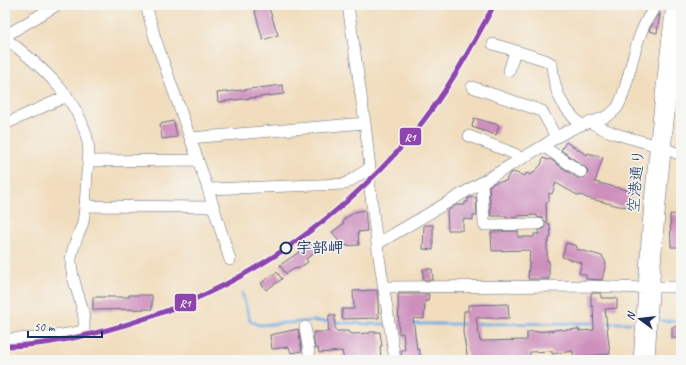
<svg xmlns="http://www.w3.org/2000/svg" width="686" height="365" font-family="Caveat,'Klee One',sans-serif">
  <rect width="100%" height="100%" fill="#f6f6f2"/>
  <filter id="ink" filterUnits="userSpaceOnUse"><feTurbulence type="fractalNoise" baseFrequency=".025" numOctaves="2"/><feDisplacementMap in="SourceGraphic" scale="8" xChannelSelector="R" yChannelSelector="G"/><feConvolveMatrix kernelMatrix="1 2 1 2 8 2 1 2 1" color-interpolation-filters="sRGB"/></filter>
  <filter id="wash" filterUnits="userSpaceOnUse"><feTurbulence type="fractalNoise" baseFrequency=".012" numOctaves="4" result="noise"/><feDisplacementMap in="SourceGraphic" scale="16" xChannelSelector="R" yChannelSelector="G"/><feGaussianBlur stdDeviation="0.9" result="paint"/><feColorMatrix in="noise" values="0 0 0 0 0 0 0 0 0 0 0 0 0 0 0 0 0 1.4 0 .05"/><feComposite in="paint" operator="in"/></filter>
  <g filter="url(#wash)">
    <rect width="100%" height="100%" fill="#f1ddbd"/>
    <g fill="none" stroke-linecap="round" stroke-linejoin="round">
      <path stroke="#72ace3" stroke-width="3" d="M242,293L250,321L259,325L313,321L369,324H385
        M662,321H681
        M604,323H630
        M410,324H467
        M474,324L597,323"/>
    </g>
    <g id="blocks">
      <path fill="#ce8fbd" d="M253,5H268L278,35L263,40Z
        M660,13L657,33L649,31L652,25Z
        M283,85L284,94L218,102L217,93Z
        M474,118L499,125L496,135L472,127Z
        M174,121L177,137L162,139L160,124Z
        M566,142L587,155L588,153L603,157L595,182L631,191L630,207L619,206L587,198L581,195L579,196L556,183L552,194L549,193V202H546L547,224H550L551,238H549V242H547V261H549V279H528L530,250L492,251L491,232L518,231V237H534V234H539L538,231L545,228V221L542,218L537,217V215L517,216L518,217L507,218V216H491L489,186L496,182L506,181L509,174L513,172L525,176L526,173L531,175L541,165L543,158L549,160L550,159L577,178H584L588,173L587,169L561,150Z
        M476,197L477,216H473V220L463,219V230H448L447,211L456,205H465V202H468V198Z
        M365,210L367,231L358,232L359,245L342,246L332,232L343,224L344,219L355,212Z
        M670,214L679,215L678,231H681V247H671Z
        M424,225H433V250L423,249Z
        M566,243L577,246L576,249L602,256L604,259L606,263L602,280L586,279V275L579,273L582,263L562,257Z
        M311,244L317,251L306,259L308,262L298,269L296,268L286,274L280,265Z
        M423,269H432L433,280H423Z
        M277,272L282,279L266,290L261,283Z
        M377,290L379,318L342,319V309H354L353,291Z
        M591,293H601V298H617V308L605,309L610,354L586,356V360H574L573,351L552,354V351L530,352V358L468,360L463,332L464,311H468V305L508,304L509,318H476L480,341L527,340V332L547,331L562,329L563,330L579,329V331L594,330L593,306H591Z
        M398,294H429L428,301H425L424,319L413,318L417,350L419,349L421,360H408V357L402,358L401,350H405L403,333L399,334Z
        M129,295H152V309L93,310V297H129Z
        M329,315H335V331H348L349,333L353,334L370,333V332H380L382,346H380L381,360H344L342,351L319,353L318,348H315L313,332H328Z
        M681,326V338H672V327Z
        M298,329L302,351L291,353L289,347L272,349L270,335Z"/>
    </g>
  </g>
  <g filter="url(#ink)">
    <use href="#blocks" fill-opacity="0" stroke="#666c7f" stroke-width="1"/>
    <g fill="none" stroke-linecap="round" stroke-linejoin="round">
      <defs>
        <path id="minor" d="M146,5L155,38L208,189L230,260
          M348,5L365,123L370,168V188L377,244L395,360
          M5,36L57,5
          M5,38C39,64 80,99 88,143C90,153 88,164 87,173C86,184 86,196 85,207C84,213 84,222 81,228C77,238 72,248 71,259C70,283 86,304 84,328L80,332L43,338L5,339
          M493,44L545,60L552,64C554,92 561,106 581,125
          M509,71L515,51
          M472,87L542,111L556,137
          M592,123C610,134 634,139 655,145
          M5,124L67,96
          M469,136L515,154L520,159
          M190,138L365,123
          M543,146L581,172
          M664,148L681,155
          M88,161L198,160
          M482,182L484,225L539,224
          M208,189L345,184L370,168
          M85,206L214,207
          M377,244L543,146C553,139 563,133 574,128C588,121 605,121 616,109C622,102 624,90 627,81C634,55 639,26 657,5
          M383,287L587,286L644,288
          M653,287H681
          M305,327L310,360
          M639,360C643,311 645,263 649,214C655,144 663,75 672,5
          M649,360C655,243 666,127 681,12"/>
      </defs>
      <use href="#minor" stroke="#666c7f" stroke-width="12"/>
      <use href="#minor" stroke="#fff" stroke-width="11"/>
      <defs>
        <path id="rail-1" d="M5,346C40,346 73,339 107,330C227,298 331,230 412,135C445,96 470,50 494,5"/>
      </defs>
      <use href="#rail-1" stroke="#f6f6f2" stroke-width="8"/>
      <use href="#rail-1" stroke="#8e44ad" stroke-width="5"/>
    </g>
  </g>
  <circle fill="#f6f6f2" stroke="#1b2f5e" stroke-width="2" cx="286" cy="248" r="5.5"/>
  <g text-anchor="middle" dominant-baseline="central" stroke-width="3" stroke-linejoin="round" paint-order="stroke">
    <g font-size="16" fill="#1b2f5e" stroke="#f6f6f2">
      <text transform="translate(636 181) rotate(-85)">空港通り</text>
    </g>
    <g font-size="16" font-weight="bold" fill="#1b2f5e" stroke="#f6f6f2" text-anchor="start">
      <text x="296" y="248">宇部岬</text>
    </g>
  </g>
  <g stroke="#f6f6f2" stroke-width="1.5">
    <rect x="399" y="127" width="23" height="19" rx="4" fill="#8e44ad"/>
    <rect x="174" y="293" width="23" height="19" rx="4" fill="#8e44ad"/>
  </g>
  <g font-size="11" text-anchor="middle" font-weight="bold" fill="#fff">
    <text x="410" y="141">R1</text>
    <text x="185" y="307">R1</text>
  </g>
  <rect width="686" height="365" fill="none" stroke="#f6f6f2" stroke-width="20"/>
  <g transform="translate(640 319) rotate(285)" stroke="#f6f6f2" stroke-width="3" paint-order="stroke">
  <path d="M0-3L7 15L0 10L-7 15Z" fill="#1b2f5e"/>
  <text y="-6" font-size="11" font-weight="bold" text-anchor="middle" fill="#1b2f5e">N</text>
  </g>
  <path d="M28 331v6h74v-6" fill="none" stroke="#1b2f5e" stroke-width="2"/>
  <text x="34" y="331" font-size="12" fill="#1b2f5e" stroke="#f6f6f2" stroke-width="3" paint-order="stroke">50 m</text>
</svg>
